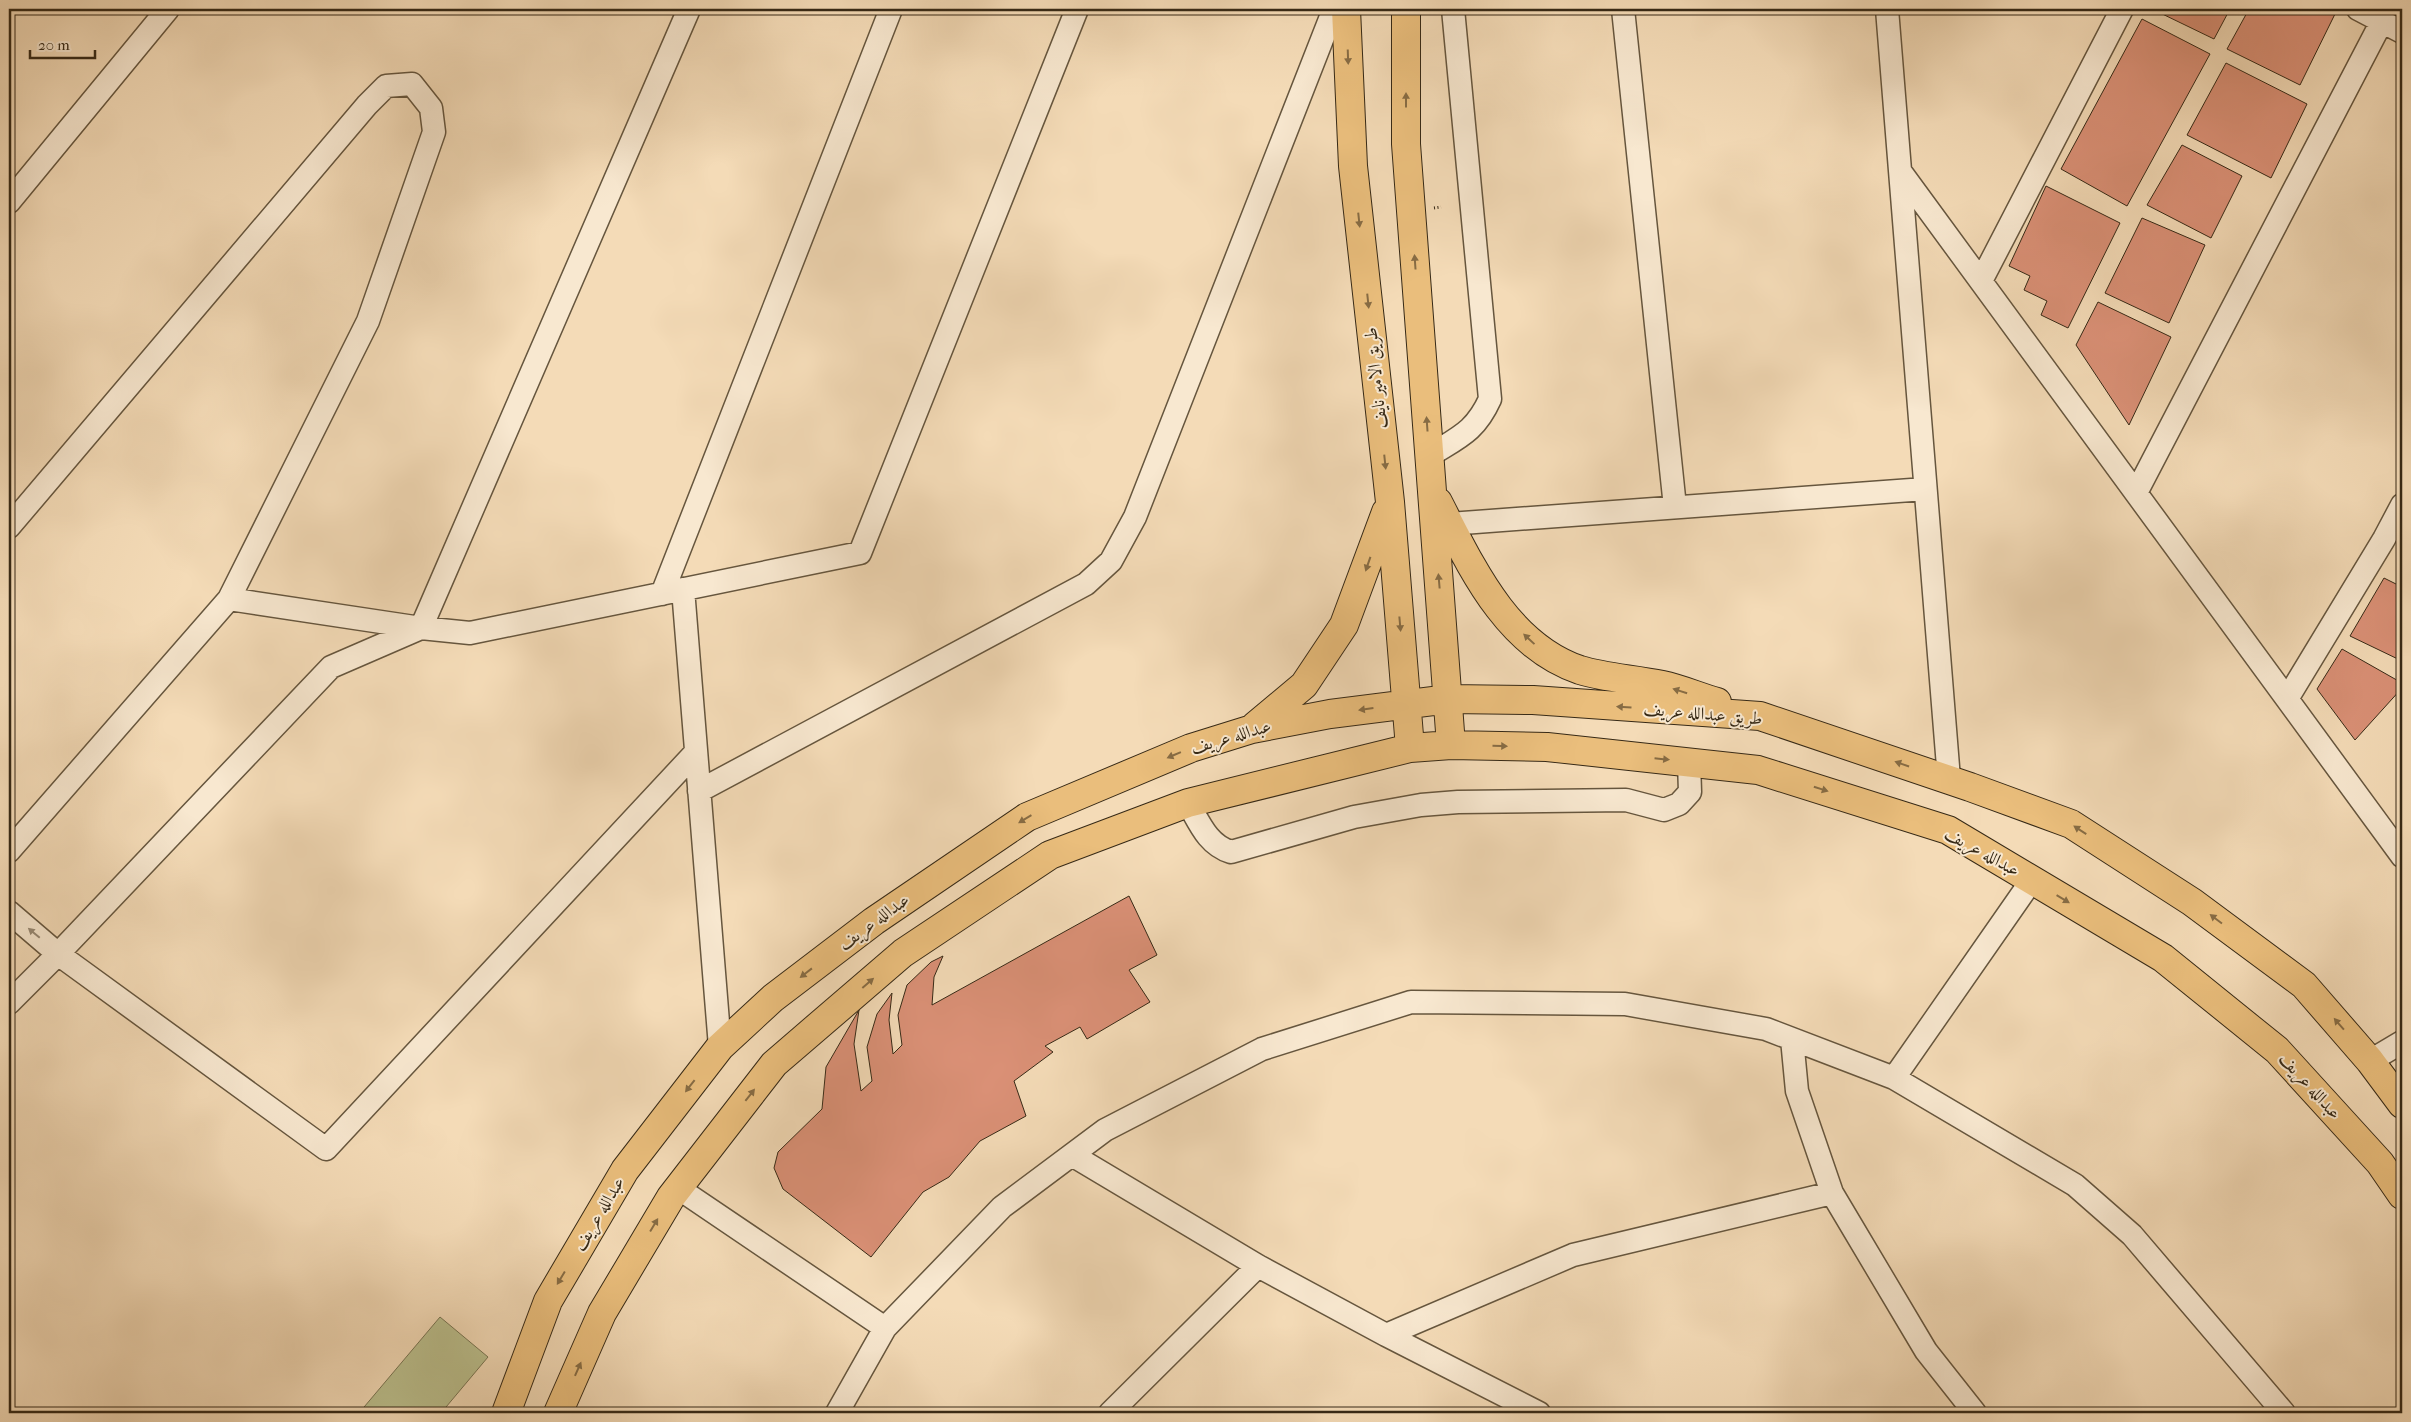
<svg xmlns="http://www.w3.org/2000/svg" width="2411" height="1422" font-family="'IM FELL French Canon',Amiri,serif">
  <rect width="100%" height="100%" fill="#f4dbb7"/>
  <filter id="stains"><feTurbulence type="fractalNoise" baseFrequency=".004" numOctaves="4"/><feColorMatrix values="0 0 0 0 .2 0 0 0 0 .09 0 0 0 0 .02 0 0 0 .5 -.17"/></filter>
  <radialGradient id="worn" r=".72"><stop offset=".6" stop-color="#630" stop-opacity="0"/><stop offset="1" stop-color="#630" stop-opacity=".3"/></radialGradient>
  <path fill="#bbc08e" stroke="#787452" d="M440,1317L488,1357L441,1413H359Z"/>
  <path fill="#da9076" stroke="#362916" d="M2152,9H2230L2214,39Z
    M2249,9H2325L2335,14L2300,85L2227,49Z
    M2142,19L2210,54L2127,206L2061,169Z
    M2226,63L2307,104L2271,178L2187,135Z
    M2182,145L2242,176L2211,238L2147,205Z
    M2046,186L2120,223L2068,328L2041,315L2047,301L2024,290L2030,276L2009,266Z
    M2142,218L2205,245L2169,323L2105,293Z
    M2098,302L2171,337L2129,425L2076,345Z
    M2384,578L2402,587V661L2350,636Z
    M2342,649L2402,683V688L2355,740L2317,689Z
    M1129,896L1157,955L1129,970L1150,1002L1087,1039L1080,1027L1045,1046L1053,1052L1014,1081L1026,1116L980,1141L949,1177L923,1192L871,1257L783,1189L774,1168L778,1152L822,1109L826,1067L859,1010L854,1044L861,1091L872,1081L867,1047L877,1014L892,993L889,1020L893,1054L902,1045L898,1015L907,985L931,962L943,956L934,977L932,1005Z"/>
  <g fill="none" stroke-linecap="round" stroke-linejoin="round">
    <defs>
      <path id="minor" d="M1623,9L1675,507
        M1887,9L1949,779
        M2358,9L2402,32
        M1900,171L2402,856
        M9,202L168,9
        M1981,281L2122,9
        M1429,456C1459,437 1475,432 1490,399L1453,9
        M2136,493L2382,21
        M1449,524L1925,489
        M9,527L367,105L386,86L412,84L431,108L434,132L368,321L229,599L9,851
        M683,589L720,1047
        M662,594L891,9
        M229,599L421,628L689,9
        M2287,699L2384,539L2402,505
        M699,791L1086,584L1111,561L1135,517L1334,9
        M1188,803C1200,824 1208,845 1231,852L1354,817L1421,805L1458,802L1626,800L1664,810L1679,804L1690,792L1689,762
        M9,912L58,954L326,1149L696,752
        M9,1003L58,954L331,667L421,628L470,633L860,553L1077,9
        M1792,1039L1797,1091L1832,1193L1926,1351L1975,1413
        M2370,1061L2402,1042
        M1894,1078L2032,880
        M1072,1155L1258,1266L1386,1335L1573,1255L1832,1193
        M678,1188L885,1328
        M1386,1335L1539,1413
        M837,1413L885,1328L1002,1207L1105,1130L1262,1049L1411,1002L1625,1004L1766,1029L1894,1078L2075,1185L2132,1235L2284,1413
        M1110,1413L1258,1266"/>
      <path id="major" d="M1346,9L1353,166L1390,502L1410,748
        M1406,9V144L1451,745
        M1438,502C1471,566 1506,645 1580,670C1606,678 1635,679 1662,685C1681,689 1699,697 1717,702
        M1255,726L1304,685L1344,625L1386,512
        M506,1413L548,1301L625,1170L720,1047L773,998L874,921L1027,817L1191,748L1252,729L1330,714L1449,699L1533,700L1760,716L1970,787L2071,824L2192,902L2304,985L2370,1061L2402,1104
        M558,1413L602,1313L671,1197L774,1064L903,953L1050,855L1188,803L1410,748L1451,745L1547,747L1758,770L1948,830L2163,958L2277,1050L2380,1163L2402,1195"/>
    </defs>
    <use href="#minor" stroke="#66563e" stroke-width="25"/>
    <use href="#major" stroke="#362916" stroke-width="30"/>
    <path stroke="#362916" stroke-width="3" stroke-dasharray="1 2.5" stroke-linecap="butt" d="M1434,208L1441,207"/>
    <use href="#minor" stroke="#f8e8d0" stroke-width="22"/>
    <use href="#major" stroke="#eabe7c" stroke-width="28"/>
  </g>
  <defs><path id="oneway-solid" d="M-6-.8H1V-3.2L6.5 0L1 3.2V.8H-6Z" transform="scale(1.25)"/></defs>
  <g fill="#876c44">
    <use href="#oneway-solid" transform="translate(1348 57) rotate(88)"/>
    <use href="#oneway-solid" transform="translate(1406 100) rotate(-90)"/>
    <use href="#oneway-solid" transform="translate(1359 220) rotate(84)"/>
    <use href="#oneway-solid" transform="translate(1415 262) rotate(-94)"/>
    <use href="#oneway-solid" transform="translate(1368 301) rotate(84)"/>
    <use href="#oneway-solid" transform="translate(1427 424) rotate(-94)"/>
    <use href="#oneway-solid" transform="translate(1385 462) rotate(84)"/>
    <use href="#oneway-solid" transform="translate(1368 564) rotate(109)"/>
    <use href="#oneway-solid" transform="translate(1439 581) rotate(-95)"/>
    <use href="#oneway-solid" transform="translate(1400 624) rotate(85)"/>
    <use href="#oneway-solid" transform="translate(1529 639) rotate(-137)"/>
    <use href="#oneway-solid" transform="translate(1680 691) rotate(-162)"/>
    <use href="#oneway-solid" transform="translate(1624 707) rotate(-176)"/>
    <use href="#oneway-solid" transform="translate(1366 709) rotate(172)"/>
    <use href="#oneway-solid" transform="translate(1500 746) rotate(1)"/>
    <use href="#oneway-solid" transform="translate(1174 755) rotate(157)"/>
    <use href="#oneway-solid" transform="translate(1662 759) rotate(6)"/>
    <use href="#oneway-solid" transform="translate(1902 764) rotate(-161)"/>
    <use href="#oneway-solid" transform="translate(1821 789) rotate(18)"/>
    <use href="#oneway-solid" transform="translate(1025 819) rotate(149)"/>
    <use href="#oneway-solid" transform="translate(2080 830) rotate(-147)"/>
    <use href="#oneway-solid" transform="translate(2063 899) rotate(31)"/>
    <use href="#oneway-solid" transform="translate(2216 919) rotate(-143)"/>
    <use href="#oneway-solid" transform="translate(806 973) rotate(142)"/>
    <use href="#oneway-solid" transform="translate(868 983) rotate(-41)"/>
    <use href="#oneway-solid" transform="translate(2339 1024) rotate(-131)"/>
    <use href="#oneway-solid" transform="translate(690 1086) rotate(128)"/>
    <use href="#oneway-solid" transform="translate(750 1095) rotate(-52)"/>
    <use href="#oneway-solid" transform="translate(654 1225) rotate(-59)"/>
    <use href="#oneway-solid" transform="translate(561 1278) rotate(121)"/>
    <use href="#oneway-solid" transform="translate(578 1369) rotate(-66)"/>
  </g>
  <use fill="#978873" href="#oneway-solid" transform="translate(34 933) rotate(-140)"/>
  <g text-anchor="middle" dominant-baseline="central" stroke-width="4" stroke-linejoin="round" paint-order="stroke">
    <g font-size="18" fill="#362916" stroke="#f8e8d0">
      <text transform="translate(1376 378) rotate(-96)">طريق الامير نايف</text>
      <text transform="translate(1703 714) rotate(5)">طريق عبدالله عريف</text>
      <text transform="translate(1231 737) rotate(-16)">عبدالله عريف</text>
      <text transform="translate(1982 852) rotate(29)">عبدالله عريف</text>
      <text transform="translate(874 922) rotate(-36)">عبدالله عريف</text>
      <text transform="translate(2310 1086) rotate(48)">عبدالله عريف</text>
      <text transform="translate(599 1214) rotate(-59)">عبدالله عريف</text>
    </g>
  </g>
  <rect width="2411" height="1422" fill="none" stroke="#f4dbb7" stroke-width="30"/>
  <rect x="10" y="10" width="2391" height="1402" fill="none" stroke="#362916" stroke-width="2.5"/>
  <rect x="15" y="15" width="2381" height="1392" fill="none" stroke="#362916"/>
  <path d="M30 50v8h65v-8" fill="none" stroke="#362916" stroke-width="2.5"/>
  <text x="38" y="50" font-size="15" fill="#362916" stroke="#f8e8d0" stroke-width="4" paint-order="stroke">20 m</text>
  <rect width="100%" height="100%" filter="url(#stains)"/>
  <rect width="100%" height="100%" fill="url(#worn)"/>
</svg>
